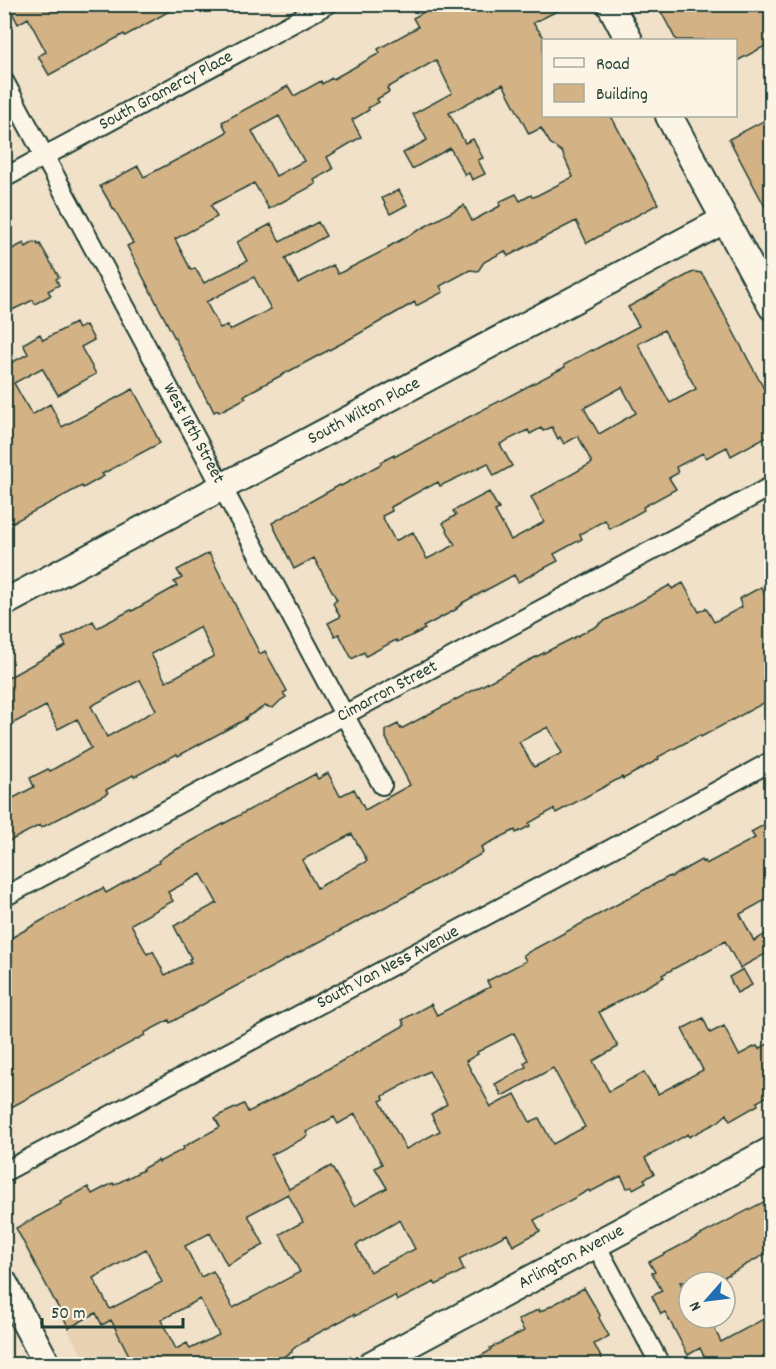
<svg xmlns="http://www.w3.org/2000/svg" width="776" height="1369" font-family="Dekko,sans-serif">
  <rect width="100%" height="100%" fill="#f0e1c8"/>
  <filter id="ink" filterUnits="userSpaceOnUse"><feTurbulence type="fractalNoise" baseFrequency=".0167" numOctaves="2"/><feDisplacementMap in="SourceGraphic" scale="12" xChannelSelector="R" yChannelSelector="G"/><feConvolveMatrix kernelMatrix="1 2 1 2 8 2 1 2 1" color-interpolation-filters="sRGB"/></filter>
  <g filter="url(#ink)">
    <path fill="#e7d3b4" d="M145,1290L183,1364H87L68,1331Z"/>
    <path fill="#d3b286" stroke="#1f3d34" stroke-width="1.5" fill-rule="evenodd" d="M8,4H182L125,36L124,34L49,75L38,56L46,52L28,18L18,24Z
      M438,4H571L533,23L543,36V116H611L658,204L587,243L576,221L508,256L505,251L484,262L478,271L470,270L440,286L443,292L416,306L415,302L346,341L248,393L244,396L246,398L219,412L218,410L214,412L209,402H208L127,246L133,243L115,210H114L100,186L138,166L144,177L186,155L227,132L222,122L288,86L294,96L321,81L322,84L332,78L333,79L380,53L378,49L418,27L413,18ZM436,60L452,93L413,114L427,140L403,153L412,169L450,148L465,175L469,173L472,180L485,174L478,160L483,158L473,139L465,143L449,113L503,84L529,134L541,128L550,143L562,152L573,177L534,197H532L531,195L520,201L516,194L499,202L500,206L472,221L464,205L388,247L389,248L338,274L333,265L298,283L285,258L326,236L318,222L280,242L271,224L237,242L247,261L204,283L195,268L191,270L175,239L217,217L211,205L254,183L269,209L316,184L314,180L333,169L327,157L361,137L352,120L369,110L368,108L379,102L377,99L389,92L387,88ZM279,116L304,161L276,176L252,131ZM254,277L271,309L230,330L227,325L220,328L206,302Z
      M657,4H771V43L735,62V40H676Z
      M771,117V218L729,139Z
      M399,190L407,205L390,214L382,198Z
      M34,242L35,243L37,242L38,245L40,244L59,277L56,279L59,285L48,291L51,295L35,304L33,300L4,314V253L24,243L26,247Z
      M696,272L701,273L704,277L771,402V434L731,456L727,447L706,458L703,453L676,467L678,473L669,478L676,489L643,507L644,510L610,529L605,520L580,534L582,539L554,554L558,561L518,582L514,575L462,603L463,604L456,608L457,609L423,627L425,629L409,637L397,642L396,640L366,656L364,652L352,659L339,634L335,636L328,623L340,617L333,603L337,600L314,558L294,569L272,523L340,485L341,486L381,464V462L394,455V457L442,431L565,367L564,365L591,350L592,351L639,326L628,307L691,273ZM664,330L696,389L670,403L638,344ZM622,387L636,413L599,434L584,408ZM552,427L558,439L560,437L564,444L578,436L592,463L531,497L544,522L511,540L495,511L499,509L489,492L453,511L456,515L443,523L455,545L427,559L413,532L395,541L382,516L392,511L391,507L427,487V488L438,482L440,486L488,463L494,476L512,466L500,444L528,430L530,434L541,428L543,431Z
      M75,323L78,329L86,325L94,340L81,347L96,374L58,395L42,368L14,383L32,415L50,404L62,427L133,389L153,427H152L160,443L102,474L104,476L83,488L82,486L4,527V365L5,366L28,354L23,344L40,334L43,340Z
      M209,553L260,654L265,651L287,691L283,693L286,697L280,701L273,708L265,706L245,718L246,719L178,756L177,754L134,777L133,775L106,790L108,793L77,809L41,828L40,825L4,844V803L34,787L30,778L48,769L50,771L91,748L77,719L58,729L46,706L4,728V680L66,646L62,638L93,621L97,628L131,610L132,611L177,586L174,582L182,578L177,570ZM200,627L214,656L166,682L151,654ZM140,680L156,710L107,737L91,706Z
      M683,583L699,612L706,608L714,622L742,607L739,599L761,587L765,595L771,591V699L701,737L700,735L658,757L659,759L652,763L623,779L622,777L556,813L554,809L529,823L530,826L516,833L515,830L481,847L483,853L419,889L227,991L170,1023L169,1020L144,1033L145,1035L4,1111V942L55,913L103,888L106,893L159,863L158,861L168,854L315,774L318,779L328,773L340,796L354,789L365,810L410,785L386,738V730L398,724L401,729L528,661L599,625V624L670,585L672,589ZM548,727L562,753L534,767L519,742ZM352,834L367,861L317,888L302,860ZM201,874L217,903L174,926L191,958L189,959L191,962L165,975L153,951L147,954L131,924L173,901L168,892Z
      M771,821V897L740,914L754,941L771,931V951L740,968L725,941L662,975L664,977L599,1012L618,1047L593,1061L609,1091L644,1072L653,1087L654,1086L658,1094L703,1070L682,1029L703,1018L710,1033L724,1026L739,1055L754,1047L757,1046L759,1049L771,1042V1094L757,1102L758,1105L730,1121L727,1114L718,1122L689,1137L688,1134L645,1158L654,1174L644,1179L646,1182L633,1189L632,1187L627,1188L621,1176L590,1192L589,1190L534,1220L540,1231L513,1246L507,1234L459,1259L464,1270L436,1285L434,1282L397,1301L395,1296L355,1316L354,1314L307,1339L308,1340L297,1346L292,1350V1352L268,1365H134L111,1320L102,1325L96,1313L69,1328L16,1228L61,1204L60,1202L88,1187L92,1194L113,1183L114,1185L143,1170L142,1169L158,1160L159,1162L184,1149L183,1147L220,1127L215,1118L220,1115L244,1104L248,1112L284,1094L405,1025L402,1020L431,1004L437,1015L490,987L487,981L526,961L523,955L670,876L671,877L701,860L702,862L704,861L706,864L755,838L751,832ZM514,1033L528,1060L524,1063L526,1067L495,1084L502,1096L553,1068L585,1127L553,1144L539,1118L530,1122L515,1094L491,1107L466,1061L478,1054L477,1052ZM429,1071L447,1104L431,1114L440,1131L406,1149L380,1101L384,1099L383,1096ZM355,1114L382,1164L375,1168L387,1188L354,1206L331,1166L289,1189L271,1155L308,1136L306,1132L334,1117L338,1124ZM288,1194L303,1222L280,1234L300,1272L233,1308L213,1271L201,1277L185,1246L210,1233L227,1265L264,1245L248,1215ZM400,1220L415,1249L370,1272L356,1245ZM146,1249L162,1282L110,1309L93,1278ZM200,1299L219,1335L190,1349L187,1343L176,1349L161,1320Z
      M743,969L752,985L737,993L729,977Z
      M771,1198V1251L715,1282H680L689,1299V1318H709L721,1342L771,1315V1365H708L700,1348L688,1355L665,1312L661,1314L652,1296L662,1291L652,1273L655,1272L649,1262Z
      M584,1288L600,1315L599,1318L609,1336L594,1344L605,1365H464L488,1352L491,1349L490,1348L524,1331L518,1320L539,1309L540,1312Z"/>
    <g fill="none" stroke-linecap="round" stroke-linejoin="round">
      <defs>
        <g id="street">
          <path id="s1" d="M4,81L382,785"/>
          <path id="s2" d="M4,178L328,4"/>
          <path id="s3" d="M4,897L772,486"/>
          <path id="s4" d="M4,1172L611,849L772,761"/>
          <path d="M596,1245L660,1364"/>
        </g>
        <g id="secondary">
          <path d="M610,4L629,40"/>
          <path d="M669,116L772,307"/>
          <path id="s5" d="M4,603L724,220"/>
          <path d="M4,1283L47,1364"/>
          <path id="s6" d="M372,1364L772,1150"/>
        </g>
      </defs>
      <use href="#street" stroke="#1f3d34" stroke-width="22"/>
      <use href="#secondary" stroke="#1f3d34" stroke-width="30"/>
      <use href="#street" stroke="#fcf5e5" stroke-width="18"/>
      <use href="#secondary" stroke="#fcf5e5" stroke-width="26"/>
    </g>
  </g>
  <g text-anchor="middle" dominant-baseline="central" stroke-width="6" stroke-linejoin="round" paint-order="stroke">
    <g font-size="18" fill="#1f3d34" stroke="#fcf5e5">
      <text stroke="none"><textPath href="#s2" startOffset="184">South Gramercy Place</textPath></text>
      <text stroke="none"><textPath href="#s5" startOffset="408">South Wilton Place</textPath></text>
      <text stroke="none"><textPath href="#s1" startOffset="400">West 18th Street</textPath></text>
      <text stroke="none"><textPath href="#s3" startOffset="435">Cimarron Street</textPath></text>
      <text stroke="none"><textPath href="#s4" startOffset="435">South Van Ness Avenue</textPath></text>
      <text stroke="none"><textPath href="#s6" startOffset="226">Arlington Avenue</textPath></text>
    </g>
  </g>
  <rect width="776" height="1369" fill="none" stroke="#fcf5e5" stroke-width="24"/>
  <rect x="12" y="12" width="752" height="1345" fill="none" stroke="#1f3d34" stroke-width="2" filter="url(#ink)"/>
  <rect x="542" y="39" width="195" height="78" fill="#fcf5e5" stroke="#a4ab9e" stroke-width="1.5"/>
  <rect x="554" y="58" width="30" height="9" fill="#fcf5e5" stroke="#a4ab9e" stroke-width="1.5"/>
  <text x="596" y="69" font-size="18" fill="#1f3d34">Road</text>
  <rect x="554" y="84" width="30" height="18" fill="#d3b286" stroke="#a4ab9e" stroke-width="1.5"/>
  <text x="596" y="99" font-size="18" fill="#1f3d34">Building</text>
  <g transform="translate(707 1300) rotate(242)"><circle r="28" fill="#fcf5e5" stroke="#a4ab9e" stroke-width="1.5"/>
  <path d="M0-4.5L10 22L0 15L-10 22Z" fill="#1f6fb2"/>
  <text y="-9" font-size="16" font-weight="bold" text-anchor="middle" fill="#1f3d34">N</text>
  </g>
  <path d="M42 1318v9h141v-9" fill="none" stroke="#1f3d34" stroke-width="3"/>
  <text x="51" y="1318" font-size="18" fill="#1f3d34" stroke="#fcf5e5" stroke-width="4.5" paint-order="stroke">50 m</text>
</svg>
